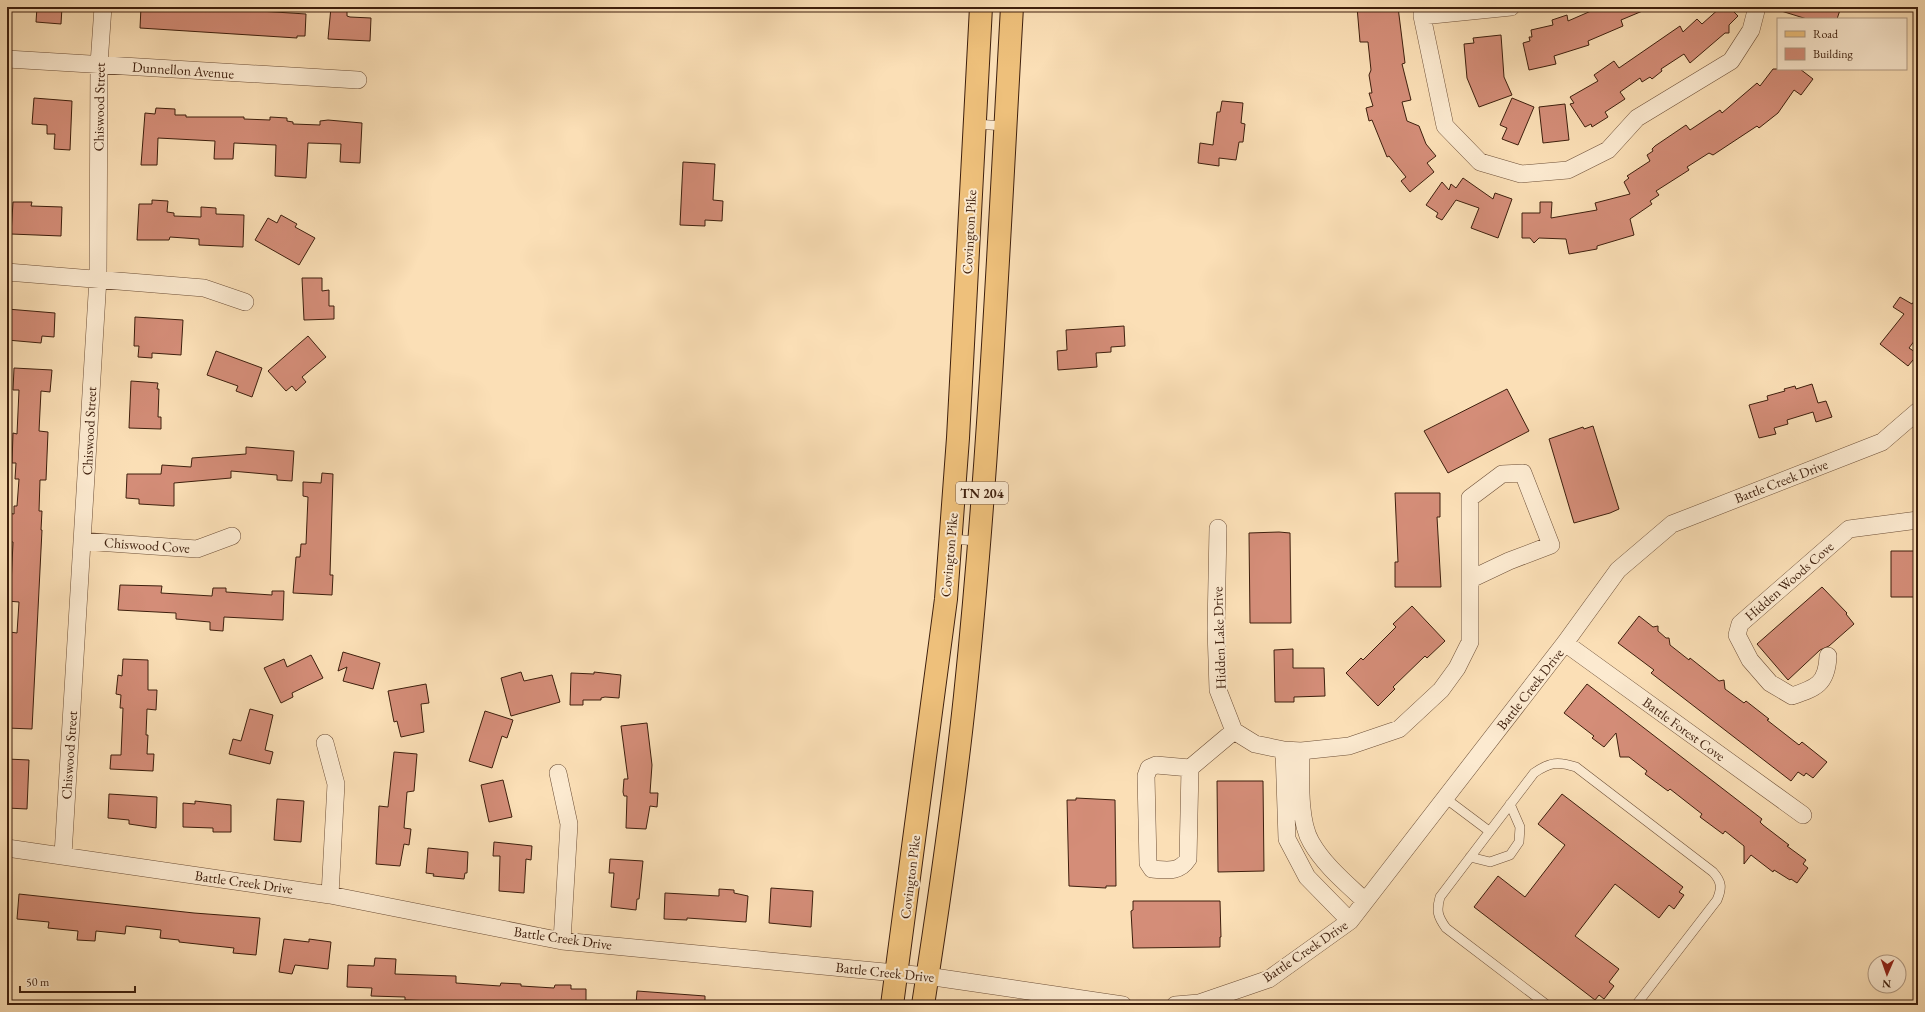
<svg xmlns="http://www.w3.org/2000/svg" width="1925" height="1012" font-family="'EB Garamond',serif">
  <rect width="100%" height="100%" fill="#fbdfb6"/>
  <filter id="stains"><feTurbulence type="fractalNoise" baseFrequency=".005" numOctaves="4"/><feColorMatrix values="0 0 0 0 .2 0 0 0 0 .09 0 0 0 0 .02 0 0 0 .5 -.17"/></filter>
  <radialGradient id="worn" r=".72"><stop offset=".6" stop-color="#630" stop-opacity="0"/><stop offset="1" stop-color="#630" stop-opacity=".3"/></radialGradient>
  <path fill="#d48d78" stroke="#3e1f0d" d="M37,7H62L61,24L36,22Z
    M141,7H245L244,10L306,14L305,36H297V38L140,28Z
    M331,7H347V16L350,17L371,18L370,41L328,39Z
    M1357,7H1398L1405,63L1402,64L1411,100L1402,102L1407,121L1419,126L1426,144L1436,156L1427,163L1434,172L1410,192L1401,181L1406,177L1389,156L1387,157L1372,120L1369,121L1366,108L1373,106L1369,93H1372L1369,75L1371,70L1368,42H1360Z
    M1589,7H1652L1621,20L1623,26L1588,41L1589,45L1554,56L1556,64L1529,70L1523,43L1530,41L1529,37H1532L1531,30L1553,25L1552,20L1567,15L1568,21L1591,11Z
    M1721,7H1729L1738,16L1729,25V33H1725L1690,63L1684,54L1661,69L1662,71L1652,79L1650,77L1642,82L1640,78L1620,92L1625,99L1605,112L1608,117L1592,127L1591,124L1585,127L1570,104L1574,103L1570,97L1598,81L1594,75L1614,61L1619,68L1680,26L1683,32L1697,19L1702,24Z
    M1778,7H1841L1837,19H1807L1778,10Z
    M1501,35L1504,77L1512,95L1479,107L1467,78L1464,44L1474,43L1473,38Z
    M1773,69H1800L1813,79L1801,95L1794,90L1778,113L1759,128L1757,126L1713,155L1709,153L1687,167L1689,170L1656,191L1659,195L1650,201L1652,204L1630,219L1634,235L1597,246V249L1569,254L1566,239L1539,238L1534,243L1530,238H1522V213H1540V202H1552L1551,218L1597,210L1595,203L1630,194L1624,182L1629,178L1627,176L1650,161L1647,155L1653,151L1652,149L1655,146L1686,125L1690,130L1720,110L1722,113L1757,83L1760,86Z
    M34,98L72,101L70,150L54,149L55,134H47V125L32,124Z
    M1512,98L1534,107L1518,145L1502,139L1507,128L1500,125Z
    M1222,101L1243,103L1241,123L1245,124L1243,142H1239L1236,160L1219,158V166L1198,163L1200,143L1213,145L1217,112H1220Z
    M1565,104L1569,140L1543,143L1539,107Z
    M156,108L175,109V115H186V117H244V119L270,120V117L287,118V121L293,122V124L320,125V121L328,120L362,123L360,163L340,162L341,144L308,143L306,178L275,176L276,145L234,143L233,159H214L215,141L158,138L157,165H141L145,113L155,114Z
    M683,162L715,164L713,200L723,201L722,221L705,220V226L680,225Z
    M1463,178L1493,199L1495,193L1512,199L1498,238L1471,228L1479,208L1456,200L1442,220L1436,217L1438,213L1426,205L1442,182L1449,190L1451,184L1456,188Z
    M152,200L168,201L167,212L174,213V216L201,217V207L216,208V214L244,215L243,247L199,245V239L170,237L169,240H137L139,204H152Z
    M13,202H32L31,206L62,207L61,236L11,234Z
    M281,215L297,224L295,227L315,238L299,265L255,240L268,218L277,223Z
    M302,278H322V291L329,290V306H334V319L304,320Z
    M1918,296V336L1909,348L1918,354L1908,366L1880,344L1904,314L1893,307L1900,297L1912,304Z
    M7,309L55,313L54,337L42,336L41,343L7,340Z
    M135,317L183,320L181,355L152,353V358L138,357L139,346H134Z
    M1124,326L1125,346L1111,347V352L1096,353L1097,367L1058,370L1057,351L1067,350L1066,330Z
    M308,336L326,357L302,377L306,382L296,391L292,386L286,391L268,371Z
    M216,351L262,368L252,397L236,391L238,386L207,375Z
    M14,368L52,370L50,392L41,391L39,431L48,432L46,480H40L39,511H42L41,530H42L32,729L7,728V686H9L11,663L7,662V648H9L10,632L17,633L19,602L7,601V585L11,586L13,542L7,541V513L14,514V506H17L19,479H15L16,463H12L13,433L17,434L19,390H13Z
    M131,381L158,383L157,389H159L158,417H161V429L129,428Z
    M1812,384L1818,403L1826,401L1832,417L1816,422L1813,412L1787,420L1788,424L1774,428L1776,434L1759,438L1749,405L1768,400L1767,396L1785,391L1784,389L1795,386L1796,389Z
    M1507,389L1529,431L1448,473L1424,431Z
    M1593,426L1619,509L1610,513L1574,523L1549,439L1583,427L1584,429Z
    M246,447L294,451L292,481L277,480V475L231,471V478L174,483V506L139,504V499L126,498L127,474H161L162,465L191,467L192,458L246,454Z
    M322,473L333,474L330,575H333L332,595L293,593L296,557H300L301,544H306L308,497L303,496V482L321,483Z
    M1395,493H1440V517H1437L1441,587H1395V562H1398Z
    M1279,532L1290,533L1291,623H1250L1249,533Z
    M1891,551H1915V554H1918V594H1915V597H1891Z
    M120,585L162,586L161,593L212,596L213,588H226V592L272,595V591H284L283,620L224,617L223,631L210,630V622L176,619V613L118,610Z
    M1822,587L1847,613L1846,614L1854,624L1829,646L1820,650L1788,680L1757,644Z
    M1412,606L1445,641L1427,658L1425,656L1393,687L1395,689L1378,706L1346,673L1361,658L1363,660L1396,627L1393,624Z
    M1639,616L1653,627L1658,626V631L1666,638H1669L1670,645L1689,660L1690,658L1719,681L1724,680L1725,689L1744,703L1746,701L1769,719L1767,720L1799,745L1802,742L1827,762L1813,778L1806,773L1804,776L1798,772L1791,781L1651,673L1654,670L1618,643Z
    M1293,649V668H1324L1325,696L1294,697V702H1275L1274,650Z
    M343,652L380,663L373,689L343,681L347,667L338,671Z
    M311,655L323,678L292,693L293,697L281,703L264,668L284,659L287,667Z
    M123,659L148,660V690H157L156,710L147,709L146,735H148L147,754H154L153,771L110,769L111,755H121L123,708H120L121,695L116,694L118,675L122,676Z
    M521,672L524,681L552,675L560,702L511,716L501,678Z
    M594,672L621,675L619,698L605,697L601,698V700H583V705H570L571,673L594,674Z
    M426,684L429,703L421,704L424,732L401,737L397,721L394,722L388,691Z
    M1587,684L1762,819L1760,822L1763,825L1789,845L1787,846L1806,860L1803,864L1808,868L1797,883L1791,879L1790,880L1774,870L1773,872L1751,855L1744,864V846L1725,831L1723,834L1700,817L1702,814L1670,789L1668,791L1645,774L1647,771L1629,757H1620L1616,733L1604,747L1592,738L1594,736L1564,713Z
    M250,709L273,715L265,750L273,752L270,764L229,754L233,739L241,741Z
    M485,711L513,720L507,738L502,736L492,768L469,761Z
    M647,723L652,765L650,793H658L657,807L650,806L646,829L626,828L627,796H624L623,792L624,779H628L621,726Z
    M394,752L417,754L414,791L407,792L404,828L411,829L409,845L404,844L400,866L376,864L379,806L388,807Z
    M7,759L29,760L27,809L7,808Z
    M503,780L512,817L489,822L481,785Z
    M1217,781H1263L1264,871L1218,872Z
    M109,794L157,797L156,828L129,824V820L108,818Z
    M1562,794L1683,887L1679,892L1684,895L1674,909L1669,905L1659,918L1615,884L1575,936L1619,969L1609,982L1614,986L1604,999L1599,995L1595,1000L1474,907L1498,876L1525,897L1565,845L1538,824Z
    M1076,798L1115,800L1116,886H1106V888L1069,886L1067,800H1076Z
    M277,799L304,801L301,842L274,840Z
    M195,801L231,805V832H213V828L183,827V803L195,804Z
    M494,842L532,846L531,860L526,859L524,893L499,891L500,856H493Z
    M428,848L468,852L467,873H465L464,879L433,876L434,874L426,873Z
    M610,859L643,861L639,899H637L636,910L611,907L614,873H609Z
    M771,888L813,891L811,927L769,923Z
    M719,889L734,890V893L748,896L746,922L687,918V920L664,919L665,893L719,896Z
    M19,894L194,913L260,918L256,955L233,953L234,948L179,942V940L160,938L161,930L126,926L125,934L96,931L95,941L77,940L78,931L48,928L49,922L17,919Z
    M1133,901H1220L1221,937H1220V947L1133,948L1131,911L1133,910Z
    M284,939L309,942V939L331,942L328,969L295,965L292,974L279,972Z
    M375,958L396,959L395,974L456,976V983L500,986L501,983L521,984V986L554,988L555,985H571V989H586V1005H436V1001L405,1000V997L371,996L372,988L347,987L348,965L374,966Z
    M637,991L705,996V1005H636Z"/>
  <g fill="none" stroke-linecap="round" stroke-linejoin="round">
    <defs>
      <path id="lane" d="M975,124L1005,126
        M950,539L979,541
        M1445,798L1489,831
        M1470,857L1490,862L1510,855L1519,842L1520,827L1510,804
        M1547,1005L1446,928C1438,917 1436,911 1440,897L1534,773C1550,762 1558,761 1576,767L1713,872C1722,882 1722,888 1717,900L1636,1005"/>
      <path id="street" d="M1422,7V16L1445,126L1480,162L1521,174L1568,170L1608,150L1637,118L1731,61L1751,30L1757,7
        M1422,16L1511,7
        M7,59L358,80
        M7,272L204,288L245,302
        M1218,528L1216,629L1218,690L1234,731L1255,744L1284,750L1301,751L1349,746L1399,729L1441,690L1457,668L1470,642V498L1502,474L1523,473L1551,545L1509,561L1471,579
        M82,541L197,549L232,536
        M1565,643L1803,815
        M1828,656C1827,684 1816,688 1792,696L1770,683L1750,660L1737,635L1740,624L1849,529L1918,520
        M325,743L336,784L330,895
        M1284,750L1287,839L1307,877L1350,921
        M1301,751C1301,776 1298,820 1311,842C1324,865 1346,883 1365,901
        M1190,768L1156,765L1149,768L1146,776L1148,863L1152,869C1167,870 1179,873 1188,859L1190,768L1234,731
        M558,773L569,824L562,941
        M7,848L330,895L562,941L927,976L1123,1005
        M63,855L98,278L99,64L103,7
        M1175,1005L1199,1003L1269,979L1350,921L1565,643L1618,570L1672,524L1882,442L1918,411"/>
      <path id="primary" d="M892,1005L946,599L958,438L981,7
        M923,1005C939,902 954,799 965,696C989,467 999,237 1012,7"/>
    </defs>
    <use href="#lane" stroke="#6d4f37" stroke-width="10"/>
    <use href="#street" stroke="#6d4f37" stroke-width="18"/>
    <use href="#primary" stroke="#3e1f0d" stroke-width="24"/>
    <use href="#lane" stroke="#fcead0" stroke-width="9"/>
    <use href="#street" stroke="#fcead0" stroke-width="17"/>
    <use href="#primary" stroke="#eec07b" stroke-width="22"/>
  </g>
  <g text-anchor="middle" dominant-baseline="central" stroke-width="4" stroke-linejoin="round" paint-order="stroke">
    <rect fill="#fcead0" stroke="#775c48" stroke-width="1" x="956" y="482" width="52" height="22" rx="3"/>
    <g font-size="13" font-weight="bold" fill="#3e1f0d">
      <text x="982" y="493">TN 204</text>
    </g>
    <g font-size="14" fill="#3e1f0d" stroke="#fcead0">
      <text transform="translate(183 70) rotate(4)">Dunnellon Avenue</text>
      <text transform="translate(99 107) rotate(-89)">Chiswood Street</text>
      <text transform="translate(969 232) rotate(-87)">Covington Pike</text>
      <text transform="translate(89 431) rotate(-87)">Chiswood Street</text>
      <text transform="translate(1781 481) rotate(-21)">Battle Creek Drive</text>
      <text transform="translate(147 545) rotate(4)">Chiswood Cove</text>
      <text transform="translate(949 555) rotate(-85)">Covington Pike</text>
      <text transform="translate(1789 581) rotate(-41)">Hidden Woods Cove</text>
      <text transform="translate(1219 638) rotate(-92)">Hidden Lake Drive</text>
      <text transform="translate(1530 689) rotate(-52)">Battle Creek Drive</text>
      <text transform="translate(1684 729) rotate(36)">Battle Forest Cove</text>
      <text transform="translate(69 755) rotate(-86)">Chiswood Street</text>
      <text transform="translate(910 877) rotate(-83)">Covington Pike</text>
      <text transform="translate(244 882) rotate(8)">Battle Creek Drive</text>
      <text transform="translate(563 938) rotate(8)">Battle Creek Drive</text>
      <text transform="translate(1305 951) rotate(-34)">Battle Creek Drive</text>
      <text transform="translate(885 972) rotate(6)">Battle Creek Drive</text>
    </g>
  </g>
  <rect width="1925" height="1012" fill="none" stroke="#fbdfb6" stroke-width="24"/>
  <rect x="8" y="8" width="1909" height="996" fill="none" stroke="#3e1f0d" stroke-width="2"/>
  <rect x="12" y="12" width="1901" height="988" fill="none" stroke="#3e1f0d"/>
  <rect x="1777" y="18" width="130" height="52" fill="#fcead0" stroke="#b09982"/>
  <rect x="1785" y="31" width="20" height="6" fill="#eec07b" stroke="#b09982"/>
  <text x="1813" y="38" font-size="12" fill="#3e1f0d">Road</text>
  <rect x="1785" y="48" width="20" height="12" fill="#d48d78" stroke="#b09982"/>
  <text x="1813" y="58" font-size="12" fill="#3e1f0d">Building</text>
  <g transform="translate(1887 974) rotate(182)"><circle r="19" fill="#fcead0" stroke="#b09982"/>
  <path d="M0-3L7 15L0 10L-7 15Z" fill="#8f2418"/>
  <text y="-6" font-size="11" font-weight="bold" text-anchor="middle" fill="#3e1f0d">N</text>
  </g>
  <path d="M20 986v6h115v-6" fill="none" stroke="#3e1f0d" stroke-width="2"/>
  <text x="26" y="986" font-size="12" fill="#3e1f0d" stroke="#fcead0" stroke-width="3" paint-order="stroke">50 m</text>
  <rect width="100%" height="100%" filter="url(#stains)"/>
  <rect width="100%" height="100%" fill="url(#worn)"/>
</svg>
